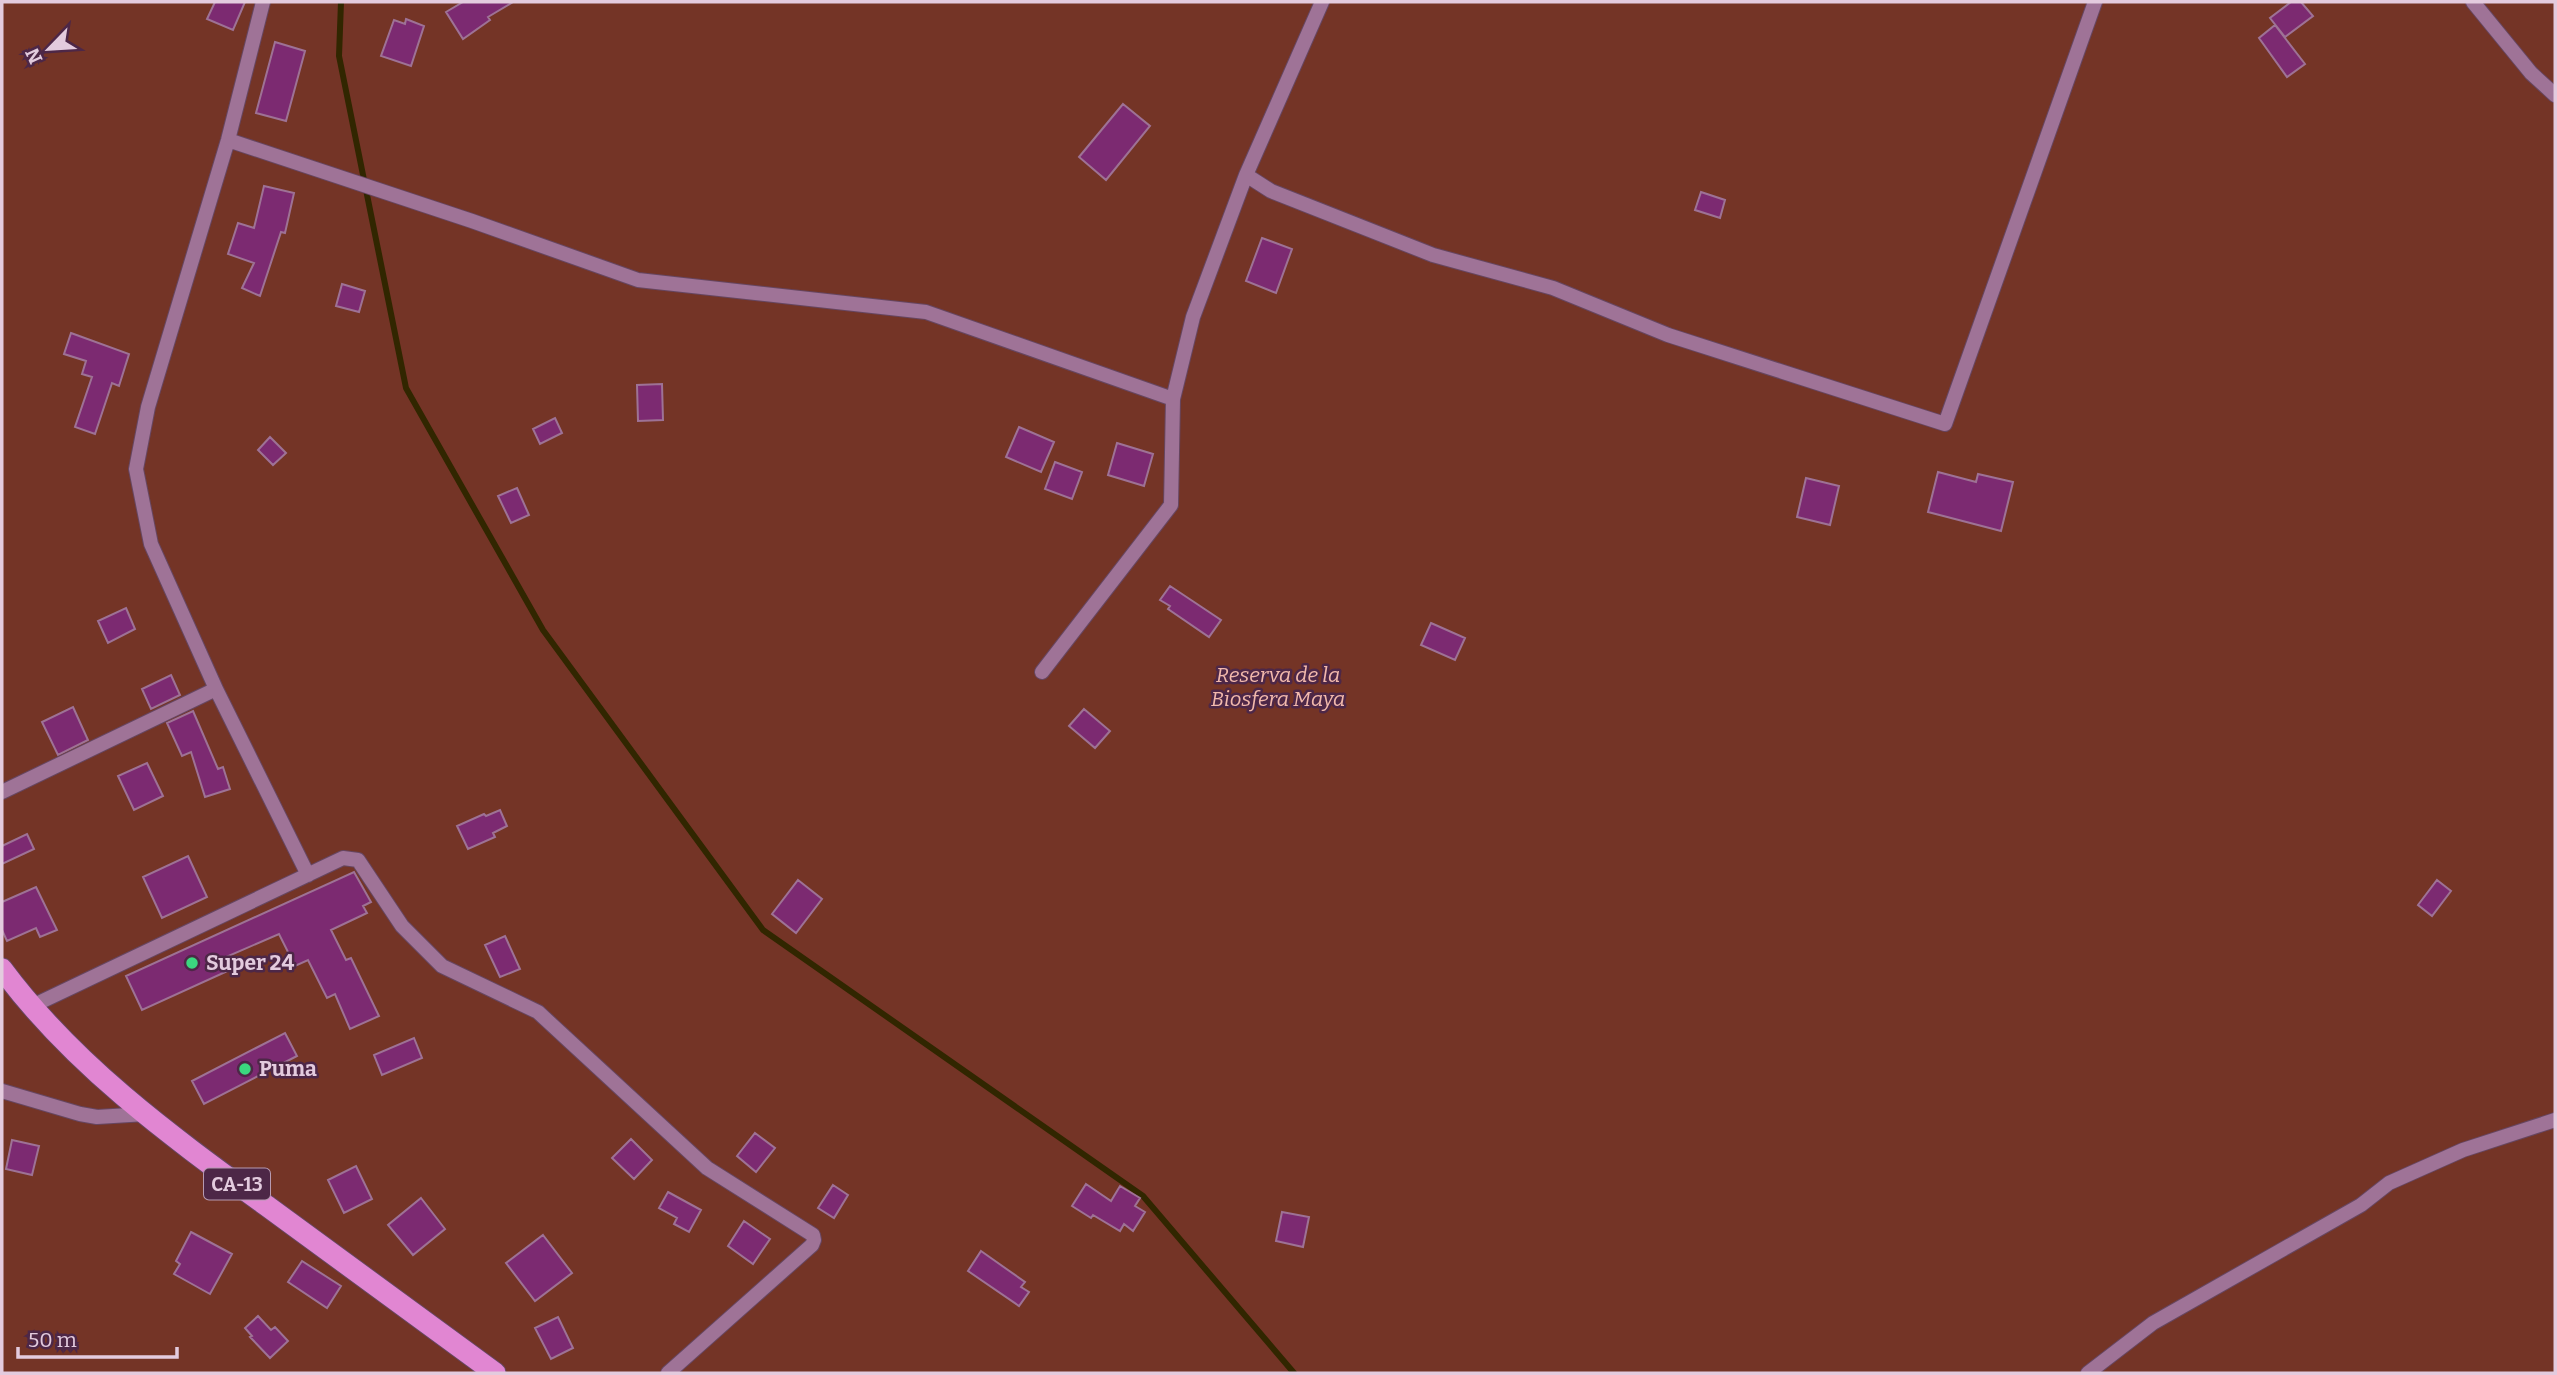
<svg xmlns="http://www.w3.org/2000/svg" width="2557" height="1375" font-family="Bitter,serif">
  <rect width="100%" height="100%" fill="#4d2747"/>
  <path fill="#743426" d="M2,2H2555V1373H2Z"/>
  <g fill="none" stroke-linecap="round" stroke-linejoin="round">
    <path stroke="#312600" stroke-width="6" d="M341,2L339,56L406,388L543,630L763,930L1143,1196L1294,1373"/>
  </g>
  <path fill="#7c2a71" stroke="#9e7295" stroke-width="2" d="M215,2H245L233,30L207,19Z
    M463,2H513L488,17L490,20L463,39L446,12Z
    M2291,2H2301L2313,16L2285,37L2270,18Z
    M406,19L424,26L411,66L381,56L394,20L405,24Z
    M2275,25L2305,64L2287,77L2259,38Z
    M275,42L305,51L286,121L256,113Z
    M1123,104L1150,126L1106,180L1079,157Z
    M264,186L294,193L285,233L281,232L260,296L242,288L254,263L228,254L238,223L254,228Z
    M1701,192L1725,200L1720,218L1695,210Z
    M1262,238L1292,249L1276,293L1246,281Z
    M342,284L365,291L359,312L336,306Z
    M71,333L129,354L119,386L112,383L95,434L75,427L92,377L82,374L86,361L64,354Z
    M662,384L663,420L638,421L637,385Z
    M555,418L562,433L540,444L533,429Z
    M1019,427L1054,442L1041,472L1006,457Z
    M270,437L286,453L273,465L258,450Z
    M1117,443L1153,454L1144,486L1108,475Z
    M1055,462L1082,472L1072,499L1045,489Z
    M1938,472L1976,482L1978,474L2013,482L2001,531L1928,512Z
    M1806,478L1839,486L1830,525L1797,517Z
    M517,488L529,515L511,523L498,496Z
    M1170,586L1221,620L1209,637L1168,609L1170,606L1160,600Z
    M126,608L135,629L108,643L98,621Z
    M1431,623L1465,638L1455,660L1421,645Z
    M171,675L180,695L151,709L142,689Z
    M73,707L88,740L58,755L42,722Z
    M1084,709L1110,731L1095,748L1069,726Z
    M193,711L218,769L223,767L230,789L205,797L191,752L182,756L167,723Z
    M147,763L163,796L134,810L118,776Z
    M500,810L507,826L493,833L495,837L468,849L457,826L484,814L486,816Z
    M27,834L34,849L2,864V846Z
    M188,856L207,897L162,918L143,877Z
    M354,872L371,902L363,906L367,913L331,930L346,960L351,958L379,1016L350,1029L335,994L327,998L308,960L295,966L279,934L226,957L232,969L142,1010L126,976Z
    M798,880L822,899L796,933L772,914Z
    M2437,880L2451,891L2432,916L2418,905Z
    M36,887L57,930L40,937L36,928L7,941L2,930V902Z
    M505,936L520,969L500,977L485,945Z
    M285,1033L297,1056L204,1104L192,1081Z
    M414,1038L422,1058L382,1075L374,1055Z
    M755,1133L775,1148L756,1172L737,1156Z
    M631,1139L652,1160L634,1179L612,1158Z
    M12,1140L39,1146L32,1175L6,1169Z
    M356,1166L372,1199L344,1213L328,1180Z
    M1086,1184L1111,1201L1120,1186L1140,1198L1135,1206L1145,1212L1133,1231L1124,1224L1120,1231L1093,1215L1091,1218L1072,1206Z
    M833,1185L848,1195L834,1218L818,1208Z
    M668,1192L701,1210L689,1232L674,1224L677,1218L659,1208Z
    M421,1198L445,1229L413,1255L388,1225Z
    M1282,1212L1309,1217L1303,1247L1276,1241Z
    M744,1221L770,1239L753,1264L728,1246Z
    M191,1232L232,1254L210,1294L174,1274L180,1264L176,1261Z
    M543,1235L572,1273L535,1301L506,1263Z
    M981,1251L1025,1282L1021,1287L1029,1292L1019,1306L968,1271Z
    M302,1261L341,1286L327,1308L288,1282Z
    M258,1316L271,1330L275,1327L288,1341L270,1358L250,1337L252,1336L245,1328Z
    M558,1317L573,1348L551,1359L535,1328Z"/>
  <g fill="none" stroke-linecap="round" stroke-linejoin="round">
    <defs>
      <path id="street" d="M263,2L228,140L148,407L136,469L151,544L216,689L308,875
        M2473,2L2531,73L2555,95
        M228,140L472,221L638,280L926,312L1173,399
        M1246,175L1271,191L1433,255L1553,288L1668,335L1945,424L2095,2
        M1042,672L1171,505L1173,399L1193,317L1246,175L1322,2
        M2,792L216,689
        M30,1007L343,858L358,860L402,926L442,966L538,1012L707,1168L813,1235L814,1240L812,1245L668,1373
        M2,1091L80,1114L97,1117L146,1114
        M2088,1373L2153,1323L2361,1205L2389,1183L2463,1150L2555,1120"/>
      <path id="highway" d="M2,969C74,1066 171,1136 267,1206C343,1262 419,1318 495,1373"/>
    </defs>
    <use href="#street" stroke="#664661" stroke-width="16"/>
    <use href="#highway" stroke="#664661" stroke-width="23"/>
    <use href="#street" stroke="#9f7397" stroke-width="14"/>
    <use href="#highway" stroke="#e186d2" stroke-width="21"/>
  </g>
  <g fill="#3bd77f" stroke="#4d2747" stroke-width="2.5">
    <circle cx="192" cy="963" r="7"/>
    <circle cx="245" cy="1069" r="7"/>
  </g>
  <g text-anchor="middle" dominant-baseline="central" stroke-width="5" stroke-linejoin="round" paint-order="stroke">
    <rect fill="#4d2747" stroke="#b69ab1" stroke-width="2" x="204" y="1168.5" width="66" height="31" rx="5"/>
    <g font-size="19" font-weight="bold" fill="#e3cbde">
      <text x="237" y="1184">CA-13</text>
    </g>
    <g font-size="21" font-style="italic" fill="#f2b9ac" stroke="#4d2747">
      <text x="1278" y="675">Reserva de la<tspan x="1278" dy="24">Biosfera Maya</tspan></text>
    </g>
    <g font-size="21" font-weight="bold" fill="#e3cbde" stroke="#4d2747" text-anchor="start">
      <text x="206" y="963">Super 24</text>
      <text x="259" y="1069">Puma</text>
    </g>
  </g>
  <rect width="2557" height="1375" fill="none" stroke="#e3cbde" stroke-width="7"/>
  <g transform="translate(49 49) rotate(245)" stroke="#4d2747" stroke-width="5" paint-order="stroke">
  <path d="M0-5L12 26L0 18L-12 26Z" fill="#e3cbde"/>
  <text y="-10" font-size="19" font-weight="bold" text-anchor="middle" fill="#e3cbde">N</text>
  </g>
  <path d="M18 1347v10h159v-10" fill="none" stroke="#e3cbde" stroke-width="3.5"/>
  <text x="28" y="1347" font-size="21" fill="#e3cbde" stroke="#4d2747" stroke-width="5" paint-order="stroke">50 m</text>
</svg>
